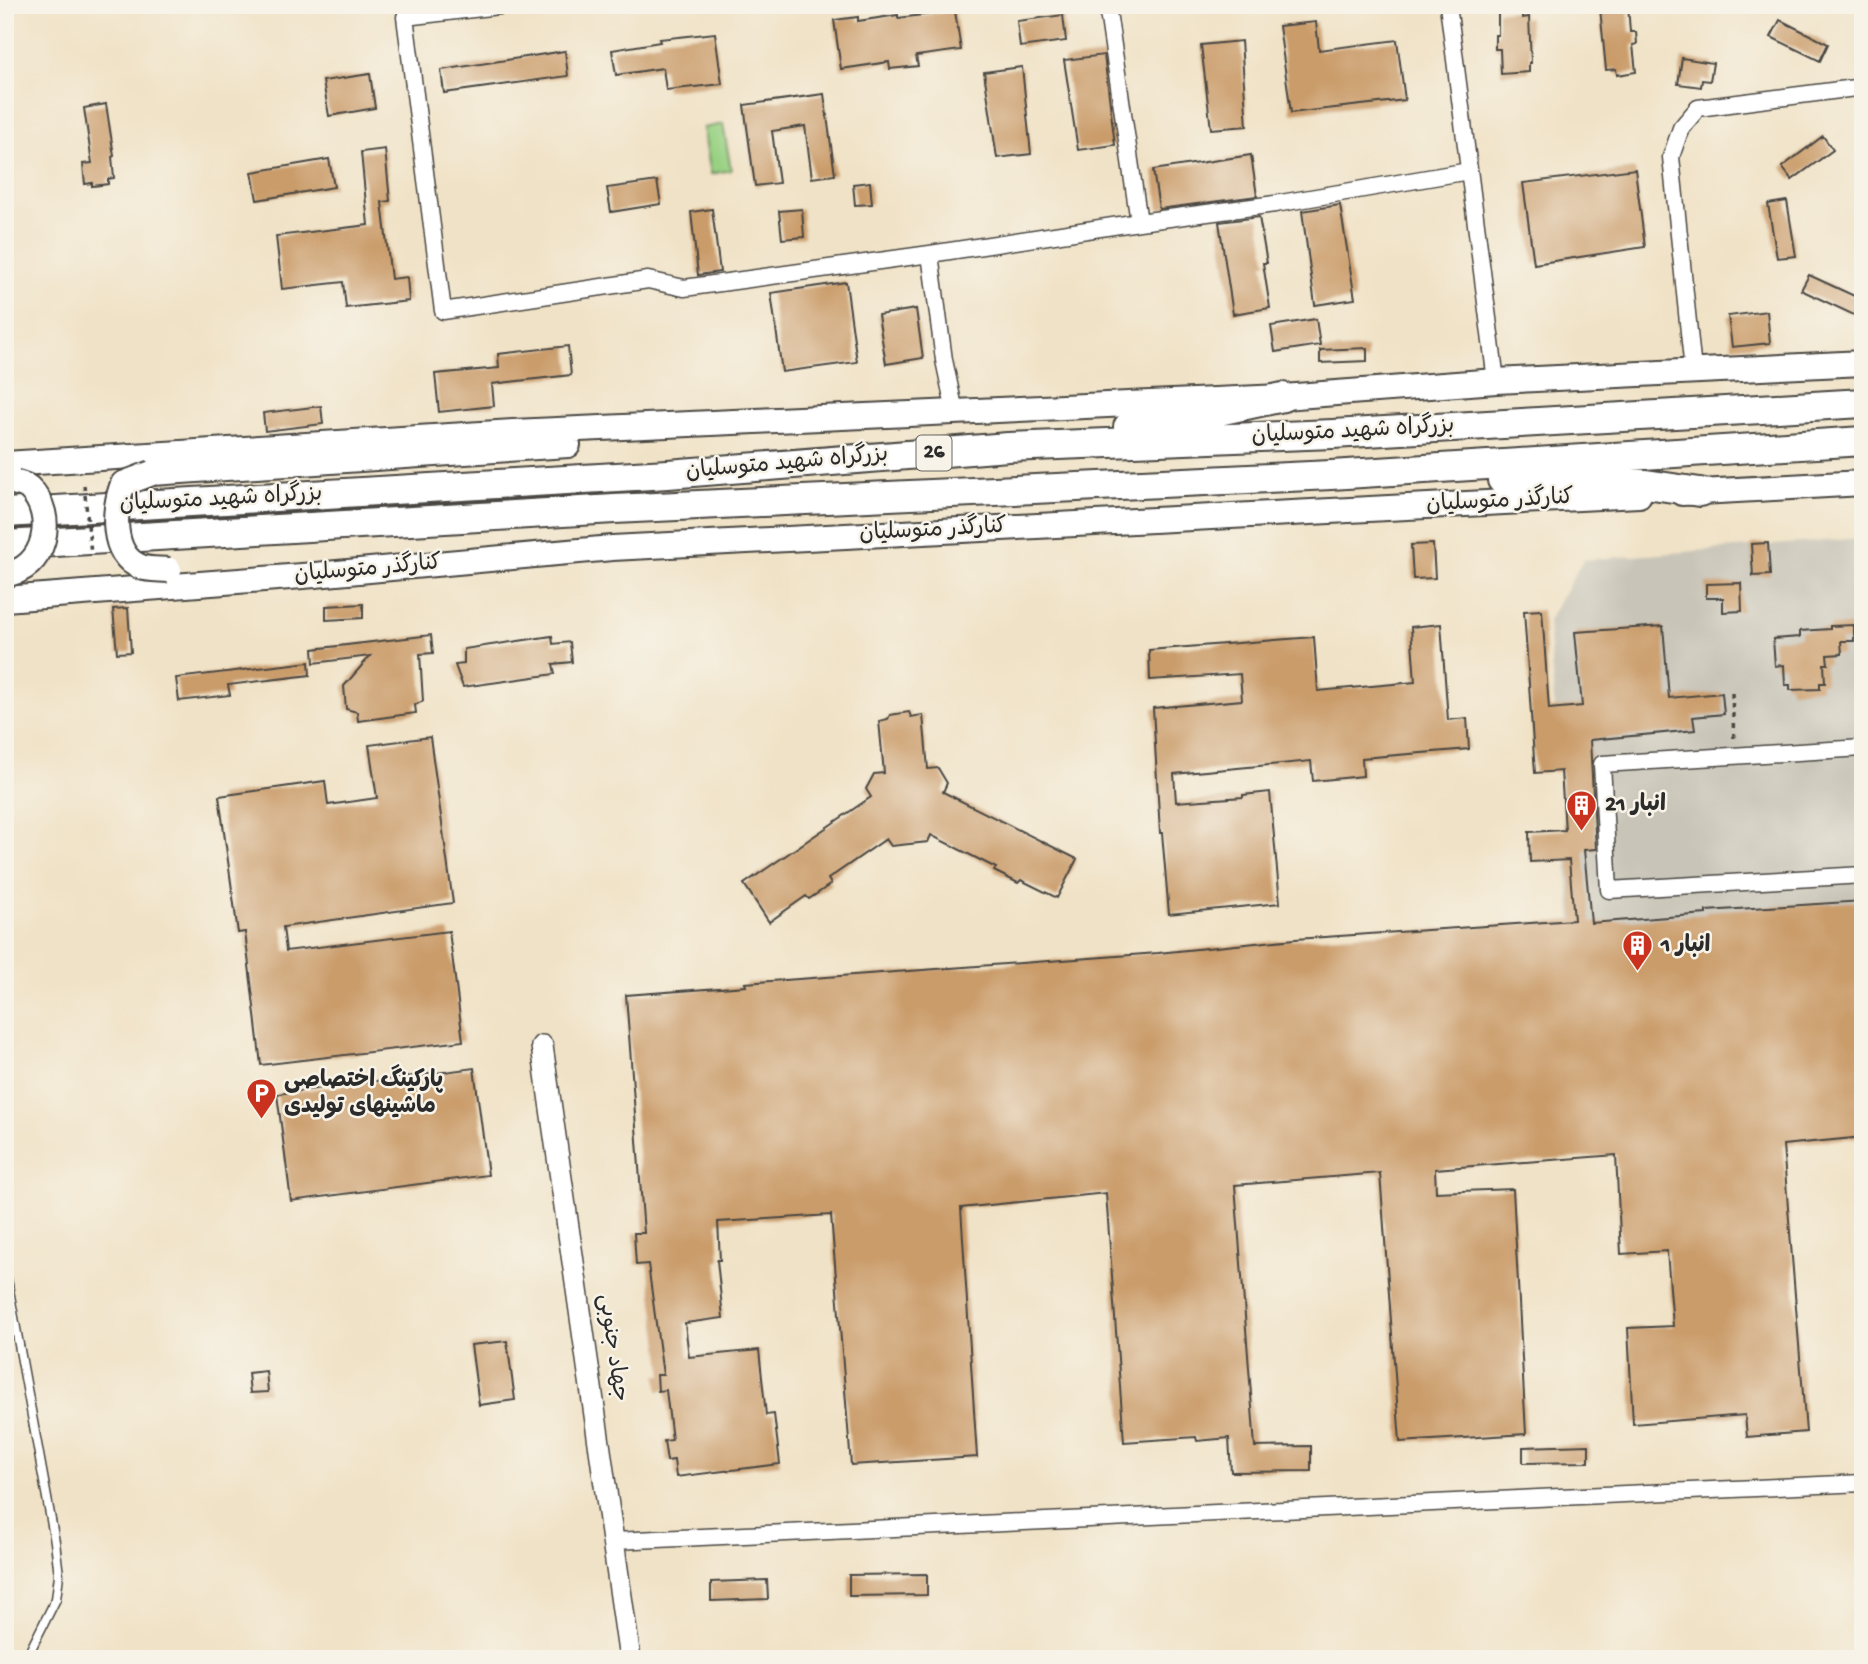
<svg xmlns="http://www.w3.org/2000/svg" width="1868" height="1664" font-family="'Gochi Hand','Playpen Sans Arabic',sans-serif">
  <rect width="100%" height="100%" fill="#f7f3e8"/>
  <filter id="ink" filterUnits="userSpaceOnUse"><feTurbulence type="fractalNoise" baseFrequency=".0143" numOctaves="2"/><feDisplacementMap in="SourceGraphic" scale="14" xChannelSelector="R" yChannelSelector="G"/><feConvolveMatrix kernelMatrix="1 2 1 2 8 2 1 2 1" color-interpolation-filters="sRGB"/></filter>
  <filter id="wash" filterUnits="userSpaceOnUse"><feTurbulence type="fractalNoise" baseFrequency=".00686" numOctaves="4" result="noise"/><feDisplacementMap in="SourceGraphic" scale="28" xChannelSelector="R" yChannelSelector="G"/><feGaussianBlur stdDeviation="1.57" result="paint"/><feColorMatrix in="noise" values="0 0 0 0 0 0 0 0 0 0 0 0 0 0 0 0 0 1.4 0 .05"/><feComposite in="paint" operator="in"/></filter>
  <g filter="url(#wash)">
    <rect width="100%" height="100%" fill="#f0e2c6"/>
    <path fill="#c8c4b8" d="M1863,538V1011L1580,1032L1548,621L1583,560Z"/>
    <path fill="#99d183" stroke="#627e57" stroke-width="2" d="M723,124L731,170L711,174L703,128Z"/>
    <g id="blocks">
      <path fill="#ca9c6b" d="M1608,5H1628L1630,32H1636L1637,44L1633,45L1636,72L1617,75L1616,69L1606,70L1600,8Z
        M955,11L961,50L916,56L918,66L890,69L889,62L841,69L834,20L858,17V21L898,15V18Z
        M1498,11H1522V18L1529,17L1531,63H1529V72L1501,74L1500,49H1495V35H1498Z
        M1063,15L1066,41L1020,47L1017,21Z
        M1780,20L1828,44L1820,61L1771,37Z
        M1316,22L1319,50L1397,40L1405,100L1291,113L1279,26Z
        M715,33L722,84L666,90L663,68L616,75L612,50L660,42L659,39Z
        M1241,41L1247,126L1211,129L1201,45Z
        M565,51L568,76L444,93L441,70Z
        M1104,55L1115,145L1078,150L1064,60Z
        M1682,58L1713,63L1710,81L1702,80L1701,87L1678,84Z
        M1022,67L1031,154L997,158L984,72Z
        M370,74L375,108L329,116L323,81Z
        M824,94L835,175L812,178L805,126L772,131L779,183L755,186L744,105Z
        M106,104L114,156L112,157L114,178L108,179V184L92,186V183L85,184L83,164L92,163L84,108Z
        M1823,136L1833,150L1792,180L1782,167Z
        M385,149L390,201L382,202L391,279L407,277L409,301L346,308L343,282L282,289L276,236L368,225L361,152Z
        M1251,155L1257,196L1159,209L1153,170Z
        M329,159L334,187L257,200L252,172Z
        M1635,169L1645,247L1534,264L1523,183Z
        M657,181L661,204L611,212L607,188Z
        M870,182L872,204L855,205L853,184Z
        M1787,201L1796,256L1777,258L1768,204Z
        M1340,205L1355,299L1315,305L1302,211Z
        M712,209L720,272L698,275L691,212Z
        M802,209L804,237L782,239L779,211Z
        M1259,217L1267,263H1263L1270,308L1233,314L1219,222Z
        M1809,275L1863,300L1856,316L1801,290Z
        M846,282L857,362L782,372L771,293Z
        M916,309L923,358L886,364L878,315Z
        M1767,311L1770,343L1732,347L1728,316Z
        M1316,319L1320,345L1275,352L1271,326Z
        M568,346L571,375L492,384L494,406L439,412L435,374L499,368L498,354Z
        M1367,348V361L1320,363V350Z
        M321,406L323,424L265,431L263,413Z
        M1768,543L1770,575L1753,576L1751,544Z
        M1433,544L1435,578L1413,579L1411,545Z
        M1741,583L1742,611L1723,612V598H1706V584Z
        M363,604V618L326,620V606Z
        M128,608L131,652L117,653L113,609Z
        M1542,610L1549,709L1582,706L1575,632L1663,626L1669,698L1722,693L1724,714L1693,717L1695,730L1590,740L1596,849L1584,850L1591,923L1706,914V911L1863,901V1137L1783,1145L1806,1432L1747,1437L1745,1415L1633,1424L1628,1328L1673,1326L1667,1251L1621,1254L1616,1155L1435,1169L1436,1192L1513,1189L1526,1434L1400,1442L1380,1173L1235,1185L1255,1447L1311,1446V1471L1231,1472L1229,1438L1197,1441L1196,1437L1124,1442L1106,1193L961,1208L977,1457L851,1465L831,1215L718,1222L720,1260H717L723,1318L685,1323L689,1357L759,1350L766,1415L774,1414L780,1464L676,1477L674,1460L667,1461L664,1441L672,1440L666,1390L658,1391L657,1375H663L648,1264L636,1265L634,1233H644L626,995L746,986L745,983L1158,953L1295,939L1574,920L1569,860L1530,862L1529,832L1565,830L1561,771L1535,773L1524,611Z
        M1441,624L1448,720L1467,718L1469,749L1362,758L1363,776L1313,781L1311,761L1174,774L1176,802L1243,797V795L1270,792L1280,903L1169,914L1162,833H1160L1153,708L1242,700L1240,674L1150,680L1149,650L1314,637L1318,691L1415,682L1411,627Z
        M1854,625V641H1841L1842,654L1827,655L1828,664H1824L1825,683H1820V689L1790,690V685H1785L1784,665L1775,666L1773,639L1800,637V631L1830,629V626Z
        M431,635L433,653L420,654L423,701L415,705L416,713L358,721L357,712L346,709L344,686L370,656L314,663L313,649Z
        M552,636L553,644L570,642L572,662L553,664L555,674L463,687L455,665L464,664V649Z
        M309,662L310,675L228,685L230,695L179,701L176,678Z
        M909,712L911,717L923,715L928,769L938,768L947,783L943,792L1077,859L1057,898L1021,880L1018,883L994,871L996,868L931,835L928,842L891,846L886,839L828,879L831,884L809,899L806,896L769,922L744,884L871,797L866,789L874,774L884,773L879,721L888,719L890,715Z
        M430,737L453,903L283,927L286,951L449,931L463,1041L261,1065L245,932L238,933L219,796L325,781L328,805L377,798L369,745Z
        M474,1068L488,1175L291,1201L277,1094Z
        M507,1341L515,1400L479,1405L471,1345Z
        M266,1371L268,1392L250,1393L248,1373Z
        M1589,1445V1462L1523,1463V1447Z
        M927,1574V1595L849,1596V1575Z
        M767,1580L768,1599L711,1601V1582Z"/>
    </g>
  </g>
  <g filter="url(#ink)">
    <use href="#blocks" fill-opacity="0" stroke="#494642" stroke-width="2"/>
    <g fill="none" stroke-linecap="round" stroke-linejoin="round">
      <defs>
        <path id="lane" d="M5,1268L55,1542L59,1575L56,1599L26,1659"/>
        <path id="street" d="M507,5L405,17L443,311L648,280L684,288L930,254L1139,222L1275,204L1469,171
          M1107,5L1139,222
          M1448,5L1496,381
          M930,254L944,360L955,412
          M1693,371L1671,157L1681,128L1698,108L1863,87
          M1863,748L1602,764L1609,890L1863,875
          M614,1541L1863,1483"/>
        <path id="secondary" d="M542,1046L630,1659"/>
        <path id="primary" d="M5,464L513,432L1283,397L1496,381L1863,363
          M152,473L568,445
          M1682,493L1863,483
          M5,599L315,575L612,548L1639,495"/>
        <path id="highway" d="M1128,427L1200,415L1283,397
          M1502,480L1646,484L1700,492
          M5,513L668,474L1008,447L1333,434L1863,403
          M5,545L614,509L1331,475L1863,441"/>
      </defs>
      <use href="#lane" stroke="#494642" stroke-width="11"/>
      <use href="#street" stroke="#494642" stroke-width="19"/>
      <use href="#secondary" stroke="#494642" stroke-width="24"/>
      <use href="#primary" stroke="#494642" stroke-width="28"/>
      <use href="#highway" stroke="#494642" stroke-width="32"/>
      <path stroke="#494642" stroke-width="3.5" stroke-dasharray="5 5" stroke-linecap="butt" d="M1732,693L1734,740"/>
      <use href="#lane" stroke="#fff" stroke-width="8"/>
      <use href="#street" stroke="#fff" stroke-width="16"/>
      <use href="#secondary" stroke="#fff" stroke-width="21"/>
      <use href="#primary" stroke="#fff" stroke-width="24"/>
      <use href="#highway" stroke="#fff" stroke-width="28"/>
      <defs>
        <path id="primary-bridge" d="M152,473L123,484C113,508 110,556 141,567C149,570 160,569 169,570
          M5,574C45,571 58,515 29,488C26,485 19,484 14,482"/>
      </defs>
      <use href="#primary-bridge" stroke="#494642" stroke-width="28" stroke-linecap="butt"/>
      <path stroke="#494642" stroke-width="3.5" stroke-dasharray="5 5" stroke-linecap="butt" d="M84,485L91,554"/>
      <use href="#primary-bridge" stroke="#fff" stroke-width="24"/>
    </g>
  </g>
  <defs>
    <symbol id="building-pin" viewBox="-11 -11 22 30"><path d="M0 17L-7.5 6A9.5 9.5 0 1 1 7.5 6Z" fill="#c8321e" stroke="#f7f3e8"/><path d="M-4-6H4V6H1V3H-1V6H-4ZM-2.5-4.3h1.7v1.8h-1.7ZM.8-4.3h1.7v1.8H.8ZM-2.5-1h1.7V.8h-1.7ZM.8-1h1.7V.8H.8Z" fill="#fff"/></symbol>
    <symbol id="parking-pin" viewBox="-11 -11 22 30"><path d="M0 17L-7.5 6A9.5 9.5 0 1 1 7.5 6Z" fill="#c8321e" stroke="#f7f3e8"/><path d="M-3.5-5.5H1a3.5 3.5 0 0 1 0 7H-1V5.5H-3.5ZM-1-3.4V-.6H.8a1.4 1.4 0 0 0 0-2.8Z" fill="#fff"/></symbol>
  </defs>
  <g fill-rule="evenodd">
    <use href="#building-pin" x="1564" y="788" width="35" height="47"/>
    <use href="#building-pin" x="1620" y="928" width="35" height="47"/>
    <use href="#parking-pin" x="244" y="1076" width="35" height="47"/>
  </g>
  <g text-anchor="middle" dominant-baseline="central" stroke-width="5" stroke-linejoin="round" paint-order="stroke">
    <rect fill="#f7f3e8" stroke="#686764" stroke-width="2" x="916.5" y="435.5" width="35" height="35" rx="5"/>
    <g font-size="21" font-weight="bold" fill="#2b2b2b">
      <text x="934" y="453">26</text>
    </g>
    <g font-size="23" fill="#2b2b2b" stroke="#f7f3e8">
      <text transform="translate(1353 432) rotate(-3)">بزرگراه شهید متوسلیان</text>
      <text transform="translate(787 464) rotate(-5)">بزرگراه شهید متوسلیان</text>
      <text transform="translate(221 500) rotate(-3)">بزرگراه شهید متوسلیان</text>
      <text transform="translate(1500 502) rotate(-3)">کنارگذر متوسلیان</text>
      <text transform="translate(933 531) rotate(-3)">کنارگذر متوسلیان</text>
      <text transform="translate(368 570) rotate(-5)">کنارگذر متوسلیان</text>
      <text transform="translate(612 1348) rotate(82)">جهاد جنوبی</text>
    </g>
    <g font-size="23" font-weight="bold" fill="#2b2b2b" stroke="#f7f3e8" text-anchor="start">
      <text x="1605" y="805">انبار 21</text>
      <text x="1661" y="946">انبار 1</text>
      <text x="284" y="1081">پارکینگ اختصاصی<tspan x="284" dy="26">ماشینهای تولیدی</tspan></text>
    </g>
  </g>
  <rect width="1868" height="1664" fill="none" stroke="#f7f3e8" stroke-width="28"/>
</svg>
